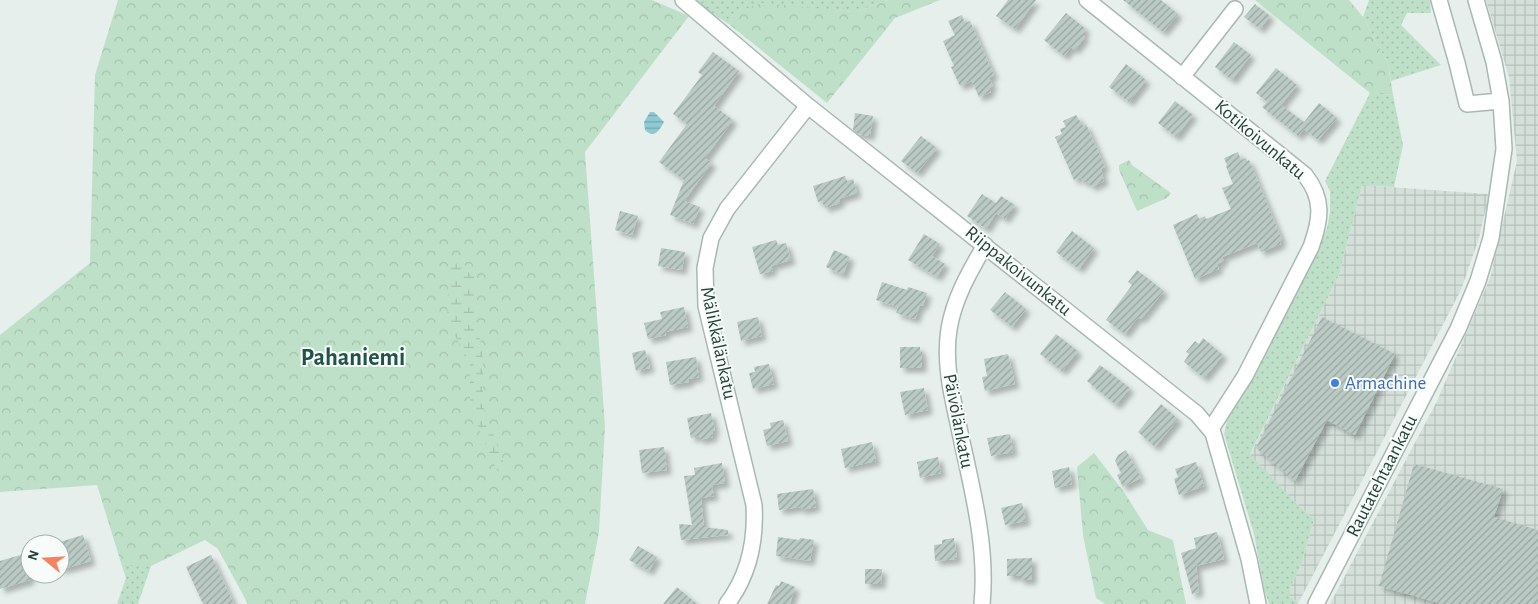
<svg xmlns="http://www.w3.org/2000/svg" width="1538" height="604" font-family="'Alegreya Sans',sans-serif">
  <defs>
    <pattern id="industrial-grid" width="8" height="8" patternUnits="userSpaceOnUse" patternTransform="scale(1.25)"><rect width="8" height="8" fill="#d4dfda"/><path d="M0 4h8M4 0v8" fill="none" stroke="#b6c1bc"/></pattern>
    <pattern id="grass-dots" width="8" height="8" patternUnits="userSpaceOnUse" patternTransform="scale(1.25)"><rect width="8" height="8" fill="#bfe0c8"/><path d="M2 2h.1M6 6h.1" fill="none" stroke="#a4c1ad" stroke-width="1.8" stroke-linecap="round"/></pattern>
    <pattern id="forest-crowns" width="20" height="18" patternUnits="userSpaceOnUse" patternTransform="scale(1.25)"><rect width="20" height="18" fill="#bfe0c8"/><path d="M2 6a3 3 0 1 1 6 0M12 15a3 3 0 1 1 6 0" fill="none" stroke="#a4c1ad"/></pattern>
    <pattern id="wetland-marsh" width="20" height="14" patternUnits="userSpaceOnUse" patternTransform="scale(1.25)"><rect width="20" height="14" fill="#bfe0c8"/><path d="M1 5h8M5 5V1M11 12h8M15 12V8" fill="none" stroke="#a4c1ad"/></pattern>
    <pattern id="water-rules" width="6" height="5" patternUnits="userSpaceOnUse" patternTransform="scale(1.25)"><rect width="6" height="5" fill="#8ec9d4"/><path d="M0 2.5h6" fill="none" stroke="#74a5ad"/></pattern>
    <pattern id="building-hatch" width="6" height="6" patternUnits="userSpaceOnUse" patternTransform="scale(1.25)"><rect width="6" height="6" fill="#bbcac4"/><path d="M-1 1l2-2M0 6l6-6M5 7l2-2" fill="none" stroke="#98a6a0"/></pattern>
    <filter id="shadow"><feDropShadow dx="4.5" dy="4.5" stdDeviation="2.5" flood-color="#0004"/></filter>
  </defs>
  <rect width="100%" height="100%" fill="#e6efeb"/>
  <path fill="url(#industrial-grid)" d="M1486,0H1538V604H1330L1437,401L1490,278L1517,161L1509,77Z
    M1362,185L1488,194L1487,204L1479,238L1461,290L1299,602L1290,597V588L1301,565L1314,519L1295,502L1250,455L1339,275Z"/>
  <path fill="url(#grass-dots)" d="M692,0H888L856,12L819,9L733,13L730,25Z
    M1369,0H1430L1431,13H1407L1401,25L1441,65L1391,81L1388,64L1363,17Z
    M1370,93L1393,95L1403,145L1394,187L1362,185L1339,275L1250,454L1295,502L1314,519L1301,565L1290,588V597L1299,602L1297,604H1269L1264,589L1254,534L1224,434L1227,420L1255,375L1307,273L1327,228L1330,212V191L1325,181Z
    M122,566H151L138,604H117L126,578Z"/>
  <path fill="url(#forest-crowns)" d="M118,0H652L689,16L585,152L605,426L599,532L585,604H248L218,549L205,540L151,566H122L97,485L0,492V335L90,263L95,75Z
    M888,0H940L895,18L827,103L730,25L733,13L762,3L856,12Z
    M1255,0H1349L1363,17L1388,64L1393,95L1370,93Z
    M1129,160L1132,165L1171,193L1167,198L1137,211L1119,170V165Z
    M1094,453L1124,492L1148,530L1173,540L1186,604H1105L1096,598L1083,535L1077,467Z"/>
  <path fill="url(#wetland-marsh)" d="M450,260L463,263L475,275L476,311L483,358V406L506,469L497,471L470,407V362L447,322Z"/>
  <path fill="url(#water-rules)" d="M650,112H654L664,122C659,131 654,139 645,130L644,122Z"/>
  <path fill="url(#building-hatch)" filter="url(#shadow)" d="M1008,0H1036L1015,29L996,16Z
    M1123,0H1161L1178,14L1163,32Z
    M1255,4L1270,16L1260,29L1244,17Z
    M1066,13L1086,29L1082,34L1085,37L1075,50L1071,47L1064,56L1044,40Z
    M962,15L965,23L970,21L994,75L989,78L993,86L989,88L991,92L979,97L972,81L960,86L951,67L954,66L943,41L955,35L948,21Z
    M1234,42L1251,55L1232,80L1215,67Z
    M713,52L739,71L714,106L733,120L705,158L712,163L684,201L700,207L693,224L670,215L684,180L659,162L687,124L673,114L702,75L698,72Z
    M1126,64L1146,80L1129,102L1109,87Z
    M1276,68L1297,85L1281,105L1304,122L1319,103L1337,118L1318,140L1304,129L1298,136L1262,107L1267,102L1256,93Z
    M1175,101L1193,115L1176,137L1158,123Z
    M855,113L873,116L870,136L858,134L853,130Z
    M1076,115L1083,126L1086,124L1105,167L1101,169L1104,181L1091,187L1088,181L1083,183L1081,177L1074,180L1055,137L1062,134L1060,129L1066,127L1063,121Z
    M921,136L937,148L917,173L901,161Z
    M1238,152L1241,160L1246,158L1247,161L1249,160L1282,240L1280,241L1281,244L1261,252L1257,243L1222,257L1224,261L1217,264L1219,269L1195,279L1173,225L1197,214L1199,219L1205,216L1206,219L1231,209L1222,188L1233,184L1226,166L1227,165L1224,158Z
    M845,176L847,181L853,179L857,193L839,199L840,203L825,208L822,201L818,202L813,186Z
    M982,194L996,203L1001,196L1015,205L1005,219L996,213L986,229L967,216Z
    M620,211L638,216L632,235L615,230Z
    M1072,231L1094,248L1079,269L1056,252Z
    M924,234L940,244L932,256L945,264L937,277L908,260Z
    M776,240L778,245L786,243L791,260L771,266L773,271L760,274L752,247Z
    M661,248L685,252L682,270L658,266Z
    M834,250L850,257L843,275L826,267Z
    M1137,270L1164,291L1141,319L1138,317L1125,334L1106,320L1132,285L1128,282Z
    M882,282L907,290L908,287L927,293L923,306L920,305L915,319L896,313L898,307L876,300Z
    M1005,292L1026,309L1012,327L990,310Z
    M684,307L688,327L665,332L666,335L648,339L644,323L662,319L660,312Z
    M758,317L762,336L741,341L737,322Z
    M1322,317L1395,354L1355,435L1327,420L1295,481L1256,448Z
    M1056,334L1078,351L1062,371L1040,354Z
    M1203,338L1223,355L1204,378L1184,362L1189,354L1186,352L1195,341L1199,344Z
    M900,347H920V352H922V368H900Z
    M645,350L650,368L636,371L632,353Z
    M1008,354L1015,384L985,391L982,377L987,376L984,359Z
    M696,357L699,377L689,379V382L670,385L666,362Z
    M769,364L774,384L753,389L749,373L755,372L754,367Z
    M1100,365L1130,388L1116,405L1087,381Z
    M924,388L928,410L905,415L900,392Z
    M1161,404L1178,419L1155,447L1138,432Z
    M711,413L715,431H712L713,437L699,440V436L691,438L687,418Z
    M783,420L788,441L767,446L763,430L771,428L770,423Z
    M1010,434L1013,452L991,456L987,438Z
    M872,442L876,461L845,468L841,449Z
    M664,447L667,470L642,473L639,450Z
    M1126,450L1141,478L1123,487L1117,475L1121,473L1115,461L1118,455Z
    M938,457L941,473L920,478L917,462Z
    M1196,462L1204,486L1179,495L1174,479L1178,477L1175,469Z
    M722,463L725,483L712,485L714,496L701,498L704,527L728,530V535L681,540L679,524L692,525L684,476L695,475L694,468Z
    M1414,464L1503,489L1494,517L1538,530V604H1442L1379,586Z
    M1069,467L1072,484L1055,488L1052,471Z
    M813,489L816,507L801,510V507L779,510L777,494Z
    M1022,503L1026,521L1005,525L1001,508Z
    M1217,532L1224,559L1196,566L1199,592L1192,594L1181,553L1196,548L1194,538Z
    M83,535L91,561L60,570V542Z
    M778,537L799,540L800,538L814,540L810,561L776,556Z
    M954,538L957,559L935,561L934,545L942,544V540Z
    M638,546L657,557L649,571L629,560Z
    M30,552V580L0,589V561Z
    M211,555L234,604H203L186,567Z
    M1032,558V580H1020V576H1007V559Z
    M865,569H882L881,584H865Z
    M781,581L795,587L790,604H767L776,585L779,586Z
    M677,587L697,604H663Z"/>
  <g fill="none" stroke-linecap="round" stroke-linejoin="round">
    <defs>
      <path id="minor" d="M683,0L808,106L1197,414L1213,433L1249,559L1258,604
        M1087,0L1305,175C1324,199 1321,219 1311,247L1245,376L1211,429
        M1439,0L1457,63L1467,104L1501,101
        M1182,77L1235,9
        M727,604C749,575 756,540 754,505L706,306L705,268L711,238L727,209L808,106
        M982,604C988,543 970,482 958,423C951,392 944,361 949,329C954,298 970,271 985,245
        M1316,604L1458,329L1478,281L1491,238L1504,149L1501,101L1494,62L1476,0"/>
    </defs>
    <use href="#minor" stroke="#a8b8b2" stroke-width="18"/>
    <use href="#minor" stroke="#fff" stroke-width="15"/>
  </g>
  <circle fill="#3f7fe0" stroke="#f7fbf9" stroke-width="2" cx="1335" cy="383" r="5"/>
  <g text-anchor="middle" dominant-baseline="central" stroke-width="4" stroke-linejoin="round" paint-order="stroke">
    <g font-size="19" fill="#24423a" stroke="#f7fbf9">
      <text transform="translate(1260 140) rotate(40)">Kotikoivunkatu</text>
      <text transform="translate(1018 271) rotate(39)">Riippakoivunkatu</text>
      <text transform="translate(718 343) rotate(78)">Mälikkälänkatu</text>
      <text transform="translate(958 421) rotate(79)">Päivölänkatu</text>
      <text transform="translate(1382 476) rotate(-63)">Rautatehtaankatu</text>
    </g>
    <g font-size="19" fill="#366cbe" stroke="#f7fbf9" text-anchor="start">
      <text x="1345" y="383">Armachine</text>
    </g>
    <g font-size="24" font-weight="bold" fill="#1f5548" stroke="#f7fbf9">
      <text x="353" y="358">Pahaniemi</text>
    </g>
  </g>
  <g transform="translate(45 559) rotate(288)"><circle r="24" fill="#f7fbf9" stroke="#a3b1ad"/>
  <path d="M0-4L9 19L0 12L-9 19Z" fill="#f4845f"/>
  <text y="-8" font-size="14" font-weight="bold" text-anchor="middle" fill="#24423a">N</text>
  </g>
</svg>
